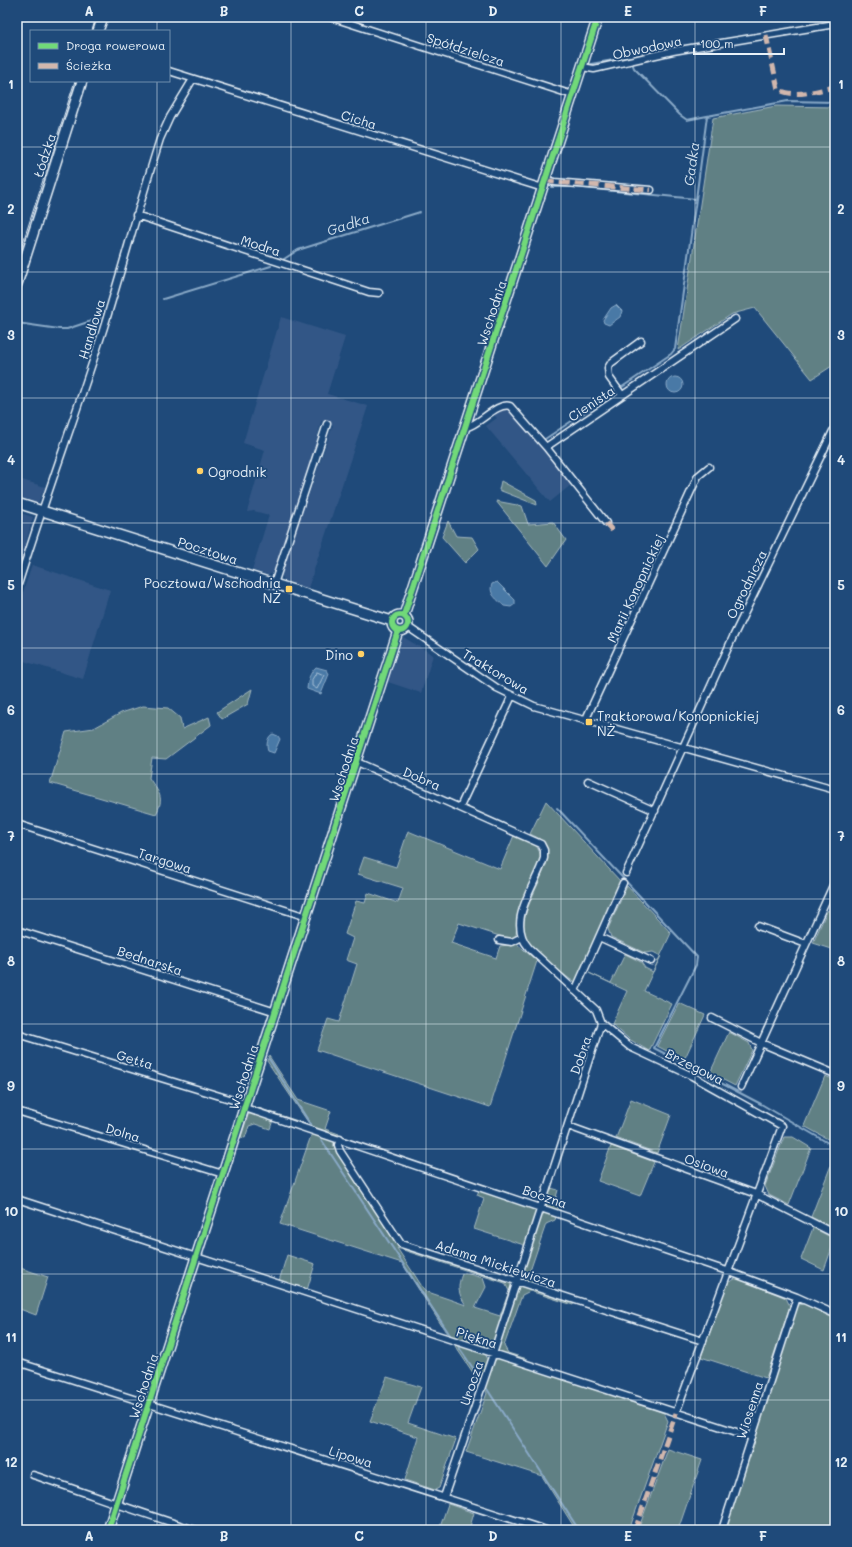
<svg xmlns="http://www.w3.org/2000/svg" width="852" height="1547" font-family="Mali,sans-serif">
  <rect width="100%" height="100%" fill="#1f4a7a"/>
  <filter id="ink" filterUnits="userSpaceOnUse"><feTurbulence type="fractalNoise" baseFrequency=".025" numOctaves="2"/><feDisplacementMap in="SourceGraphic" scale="8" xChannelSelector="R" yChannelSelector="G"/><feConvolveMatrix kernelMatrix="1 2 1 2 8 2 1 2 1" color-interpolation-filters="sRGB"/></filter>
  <g filter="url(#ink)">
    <path fill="#335786" d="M281,317L345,337L327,394L368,406L308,588L284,580L281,574L333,425L321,421L314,453L275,572L268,575L252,570L269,515L254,511L247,512L265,450L243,443Z
      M502,408L508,409L572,484L550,502L486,426L497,418L493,414Z
      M22,480L45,487L38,503L17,496V485L20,483Z
      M17,512L33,517L17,573Z
      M32,565L110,590L83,679L17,659V611Z
      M403,637L433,655L421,693L388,682Z"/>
    <path fill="#608084" stroke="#a4b8be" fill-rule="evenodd" d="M776,106L835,107V364L812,379L755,308L732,314L678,350L713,118Z
      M501,481L536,500L537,505L499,490Z
      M496,501L522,506L528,524L553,522L566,540L548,566Z
      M448,521L456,536L472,537L479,549L465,563L442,537Z
      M252,689L248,704L222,719L217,712Z
      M143,706L168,708L180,718L182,729L209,717L211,725L166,759L152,758L149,778C159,793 165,797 156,814L50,783L66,732L94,728L121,713Z
      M546,801L621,882L576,982L571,980C561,972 528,949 525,939C514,909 560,865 543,842C540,838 534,836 530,834Z
      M408,831L500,869L515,833L535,843L541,855L540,861L517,916L516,937L509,939L459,923L451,943L496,958L500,946L517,944L537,961L490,1107L317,1050L328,1019L339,1022L357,964L346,960L353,938L345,934L356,901L365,903L368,893L398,903L403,888L358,874L364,857L396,867Z
      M627,886L671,933L644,991L672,1004L649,1051L629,1039L612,1024L627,991L589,973L611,983L625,954L641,962L645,968L653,972L661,956L653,952L645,953L611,937L608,929Z
      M835,908V950L813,943L827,911Z
      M679,1003L705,1015L684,1060L657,1046Z
      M729,1032L749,1043L752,1050L735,1086L710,1073Z
      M269,1056L298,1100L331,1111L325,1129L339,1134L338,1136L253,1108L252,1106L310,1125L267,1061Z
      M825,1076L835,1080V1143L804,1126Z
      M631,1099L671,1115L657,1153L616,1138Z
      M251,1113L273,1120L270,1129L255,1124L249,1126L245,1138L241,1137L248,1115Z
      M312,1133L332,1138L338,1153L397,1245L511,1284V1289L492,1348L489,1349L449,1337L402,1263L280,1224ZM397,1248L505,1283L509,1291L500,1316L475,1308L486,1287L483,1278L465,1273L462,1274C457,1287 458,1294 466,1305L425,1291Z
      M784,1137H793L811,1148L789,1205L769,1195L765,1186Z
      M611,1146L654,1162L640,1196L598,1181Z
      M833,1160L835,1162V1229L811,1217Z
      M480,1188L537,1210L525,1249L524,1245L474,1229L484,1198L477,1195Z
      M551,1188L558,1190L555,1201L559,1210L548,1207L546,1204Z
      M543,1211L557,1214L555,1220L546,1224L530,1271L534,1273L533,1282L551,1289V1291L521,1280V1278Z
      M813,1228L835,1239L824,1270L801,1259Z
      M287,1255L315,1264L307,1290L279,1281Z
      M17,1267L48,1277L36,1315L17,1308Z
      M737,1278L786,1298L790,1306L766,1378L701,1357L727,1283Z
      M520,1286L574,1303L573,1305L530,1291L522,1295L504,1346L508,1353L527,1359L526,1362L499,1352L498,1349L517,1288Z
      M804,1304L835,1319V1530H723L797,1307L799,1305Z
      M460,1344L485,1353L488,1360L480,1383L455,1346Z
      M499,1358L616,1395L615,1397L664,1413L668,1421L629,1530H576L542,1476L466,1452L487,1393L484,1388L494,1361Z
      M387,1377L421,1387L408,1423L456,1439L439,1488L435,1490L405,1480L418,1437L370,1421Z
      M668,1449L702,1460L678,1530H638Z
      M448,1504L474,1513L469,1530H439Z"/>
    <path fill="#4979a6" stroke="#89a9c7" d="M616,305L622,311L620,317L609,325L604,323L603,320L611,308Z
      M667 385a8 8 0 1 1 16 0a8 8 0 1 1-16 0Z
      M497,582L515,600V604L511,607L504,606C498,600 488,594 492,584Z
      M316,667L327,670L329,674L321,694L307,689C308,680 309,674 316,667Z
      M273,734L278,736L280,739L274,753L268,751C266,746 267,736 273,734Z"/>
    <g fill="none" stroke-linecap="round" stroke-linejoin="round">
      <path stroke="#a8c1d7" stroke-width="1" d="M317,672L324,675L317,689L312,686V680Z"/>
      <path stroke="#89a9c7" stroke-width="2" d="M591,64L630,57L634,68L680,115L687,120L707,116
        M552,187H573L696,199L707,116L788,101L835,102
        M284,259L298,250L420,212
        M163,299L271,266
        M17,323L59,329H67L100,318
        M545,439L671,354L675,349L696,199
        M557,808L697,957L696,965L654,1048L761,1104L835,1147
        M269,1059L311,1125
        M319,1136L450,1335
        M458,1346L481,1380
        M487,1389L579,1530"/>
      <defs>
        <path id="street" d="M330,17L573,95
          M582,67L594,69L673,51L835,24
          M169,71L543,188
          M545,180L554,182L651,190
          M136,215L369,292L379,293
          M622,395L609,377L608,368L611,363L641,341
          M467,427C480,424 497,402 510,406L546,447L606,523
          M546,447L735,319
          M274,584L327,424
          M17,588C44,501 76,415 104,327C123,265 140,202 160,139L170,117L193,79
          M408,627L497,688L534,706L835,790
          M585,721L698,476L709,467
          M357,762L541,844L544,850V858C536,886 505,921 529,948L596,1010L601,1023L493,1354L444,1497
          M588,781L655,811
          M460,807L512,696
          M17,824L307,917
          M626,873L733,637L833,431
          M758,926L806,944
          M17,930L276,1012
          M599,937L651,961
          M499,940L512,942L522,937
          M575,991L623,883
          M712,1018L761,1043L835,1074
          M601,1023L630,1047L692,1076L782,1126L676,1413
          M17,1034L246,1104
          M741,1087L835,881
          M245,1108L727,1271L797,1297L835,1314
          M17,1111L223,1174
          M568,1126L756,1194L835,1234
          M340,1139L338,1145L340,1151L401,1244L703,1341
          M17,1199L752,1437
          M17,1362L546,1530
          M33,1475C87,1493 140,1513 195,1530
          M722,1530L797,1297"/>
        <path id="secondary" d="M98,31L103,17
          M17,284L82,81
          M17,503L392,621
          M392 623a8 8 0 1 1 16 0a8 8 0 1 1-16 0Z
          M404,615L598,17
          M108,1530L398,631"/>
      </defs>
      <use href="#street" stroke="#e8f1f8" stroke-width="9"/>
      <use href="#secondary" stroke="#e8f1f8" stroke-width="12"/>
      <use href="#street" stroke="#1f4a7a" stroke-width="6"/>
      <use href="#secondary" stroke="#1f4a7a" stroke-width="9"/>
      <path stroke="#e8f1f8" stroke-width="1" d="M92,31L96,17
        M17,261L75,81"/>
      <path stroke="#d1b7ad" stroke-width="5" stroke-dasharray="10 5" stroke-linecap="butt" d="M766,35L778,89C793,99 818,90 835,87
        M545,180L554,182L651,190
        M606,523L615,534
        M635,1530L676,1413"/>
      <defs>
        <path id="cycleway" d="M392 623a8 8 0 1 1 16 0a8 8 0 1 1-16 0Z
          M404,615L598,17
          M108,1530L398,631"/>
      </defs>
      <use href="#cycleway" stroke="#1f4a7a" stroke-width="8"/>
      <use href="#cycleway" stroke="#71d979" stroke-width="6"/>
    </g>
  </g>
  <path fill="none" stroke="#e8f1f8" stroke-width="1" stroke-opacity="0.55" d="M157,17V31M291,17V1530M426,17V1530M561,17V1530M695,17V1530M157,81V1530M17,147H835M17,272H835M17,398H835M17,523H835M17,648H835M17,774H835M17,899H835M17,1024H835M17,1149H835M17,1274H835M17,1400H835"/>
  <g fill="#ffd166" stroke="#1f4a7a" stroke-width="1.5">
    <circle cx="200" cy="471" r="4"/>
    <rect x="285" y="585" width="8" height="8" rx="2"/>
    <circle cx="361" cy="654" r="4"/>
    <rect x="585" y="718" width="8" height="8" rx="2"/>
  </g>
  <g text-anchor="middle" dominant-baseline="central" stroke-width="3.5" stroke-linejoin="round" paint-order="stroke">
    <g font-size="13" fill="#e8f1f8" stroke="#1f4a7a">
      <text transform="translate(647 47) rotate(-12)">Obwodowa</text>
      <text transform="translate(466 49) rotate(18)">Spółdzielcza</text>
      <text transform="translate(359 119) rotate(17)">Cicha</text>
      <text transform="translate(44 155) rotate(-72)">Łódzka</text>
      <text transform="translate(261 245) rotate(18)">Modra</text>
      <text transform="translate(491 313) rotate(-72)">Wschodnia</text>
      <text transform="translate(91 329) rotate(-73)">Handlowa</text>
      <text transform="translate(591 403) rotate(-34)">Cienista</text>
      <text transform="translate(208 550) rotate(18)">Pocztowa</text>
      <text transform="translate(746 584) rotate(-64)">Ogrodnicza</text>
      <text transform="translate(635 588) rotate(-65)">Marii Konopnickiej</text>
      <text transform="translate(496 671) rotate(31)">Traktorowa</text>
      <text transform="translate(343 769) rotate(-72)">Wschodnia</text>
      <text transform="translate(422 778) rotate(23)">Dobra</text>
      <text transform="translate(165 860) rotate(18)">Targowa</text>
      <text transform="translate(150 960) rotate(18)">Bednarska</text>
      <text transform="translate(580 1055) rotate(-71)">Dobra</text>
      <text transform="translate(135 1059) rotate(17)">Getta</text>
      <text transform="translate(695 1066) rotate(27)">Brzegowa</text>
      <text transform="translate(243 1077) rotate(-72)">Wschodnia</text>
      <text transform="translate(123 1132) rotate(17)">Dolna</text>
      <text transform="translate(707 1165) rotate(20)">Osiowa</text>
      <text transform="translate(545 1196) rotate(19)">Boczna</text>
      <text transform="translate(496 1263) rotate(18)">Adama Mickiewicza</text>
      <text transform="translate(477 1337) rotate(18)">Piękna</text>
      <text transform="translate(471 1383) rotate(-71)">Urocza</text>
      <text transform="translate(143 1386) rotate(-72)">Wschodnia</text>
      <text transform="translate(749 1410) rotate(-72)">Wiosenna</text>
      <text transform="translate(351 1456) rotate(17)">Lipowa</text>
    </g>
    <g font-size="13" fill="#e8f1f8" stroke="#1f4a7a" text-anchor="start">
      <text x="208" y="471">Ogrodnik</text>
      <text x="281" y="582" text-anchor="end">Pocztowa/Wschodnia<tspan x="281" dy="15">NŻ</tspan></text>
      <text x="353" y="654" text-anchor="end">Dino</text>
      <text x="597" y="715">Traktorowa/Konopnickiej<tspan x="597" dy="15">NŻ</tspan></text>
    </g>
    <g font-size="14" font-style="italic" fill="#d0dfec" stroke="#1f4a7a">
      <text transform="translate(691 164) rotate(-82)">Gadka</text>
      <text transform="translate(348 224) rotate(-18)">Gadka</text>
    </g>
  </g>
  <rect width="852" height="1547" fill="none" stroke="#1f4a7a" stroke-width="44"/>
  <rect x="30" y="30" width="140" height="52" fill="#1f4a7a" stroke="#6f8dac"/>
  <rect x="38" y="43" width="20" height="6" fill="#71d979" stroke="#6f8dac"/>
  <text x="66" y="50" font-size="12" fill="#e8f1f8">Droga rowerowa</text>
  <rect x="38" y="63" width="20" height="6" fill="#d1b7ad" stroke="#6f8dac"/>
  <text x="66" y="70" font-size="12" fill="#e8f1f8">Ścieżka</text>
  <path d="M694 48v6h90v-6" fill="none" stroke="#e8f1f8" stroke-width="2"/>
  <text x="700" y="48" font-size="12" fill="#e8f1f8" stroke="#1f4a7a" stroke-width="3" paint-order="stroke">100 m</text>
  <rect x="22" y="22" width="808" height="1503" fill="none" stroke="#e8f1f8" stroke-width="1.5"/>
  <g font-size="13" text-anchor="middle" font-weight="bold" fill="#e8f1f8">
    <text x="89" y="16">A</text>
    <text x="224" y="16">B</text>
    <text x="359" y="16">C</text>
    <text x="493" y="16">D</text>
    <text x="628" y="16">E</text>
    <text x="763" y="16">F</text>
    <text x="11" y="89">1</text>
    <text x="841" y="89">1</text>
    <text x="11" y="214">2</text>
    <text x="841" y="214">2</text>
    <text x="11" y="340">3</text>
    <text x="841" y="340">3</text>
    <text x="11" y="465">4</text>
    <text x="841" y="465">4</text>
    <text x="11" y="590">5</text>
    <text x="841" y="590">5</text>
    <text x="11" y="715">6</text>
    <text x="841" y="715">6</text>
    <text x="11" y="841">7</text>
    <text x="841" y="841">7</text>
    <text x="11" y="966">8</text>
    <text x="841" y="966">8</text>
    <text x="11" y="1091">9</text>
    <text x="841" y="1091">9</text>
    <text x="11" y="1216">10</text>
    <text x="841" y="1216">10</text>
    <text x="11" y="1342">11</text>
    <text x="841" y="1342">11</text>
    <text x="11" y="1467">12</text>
    <text x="841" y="1467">12</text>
    <text x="89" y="1541">A</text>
    <text x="224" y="1541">B</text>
    <text x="359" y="1541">C</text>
    <text x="493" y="1541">D</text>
    <text x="628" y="1541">E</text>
    <text x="763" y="1541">F</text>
  </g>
</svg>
